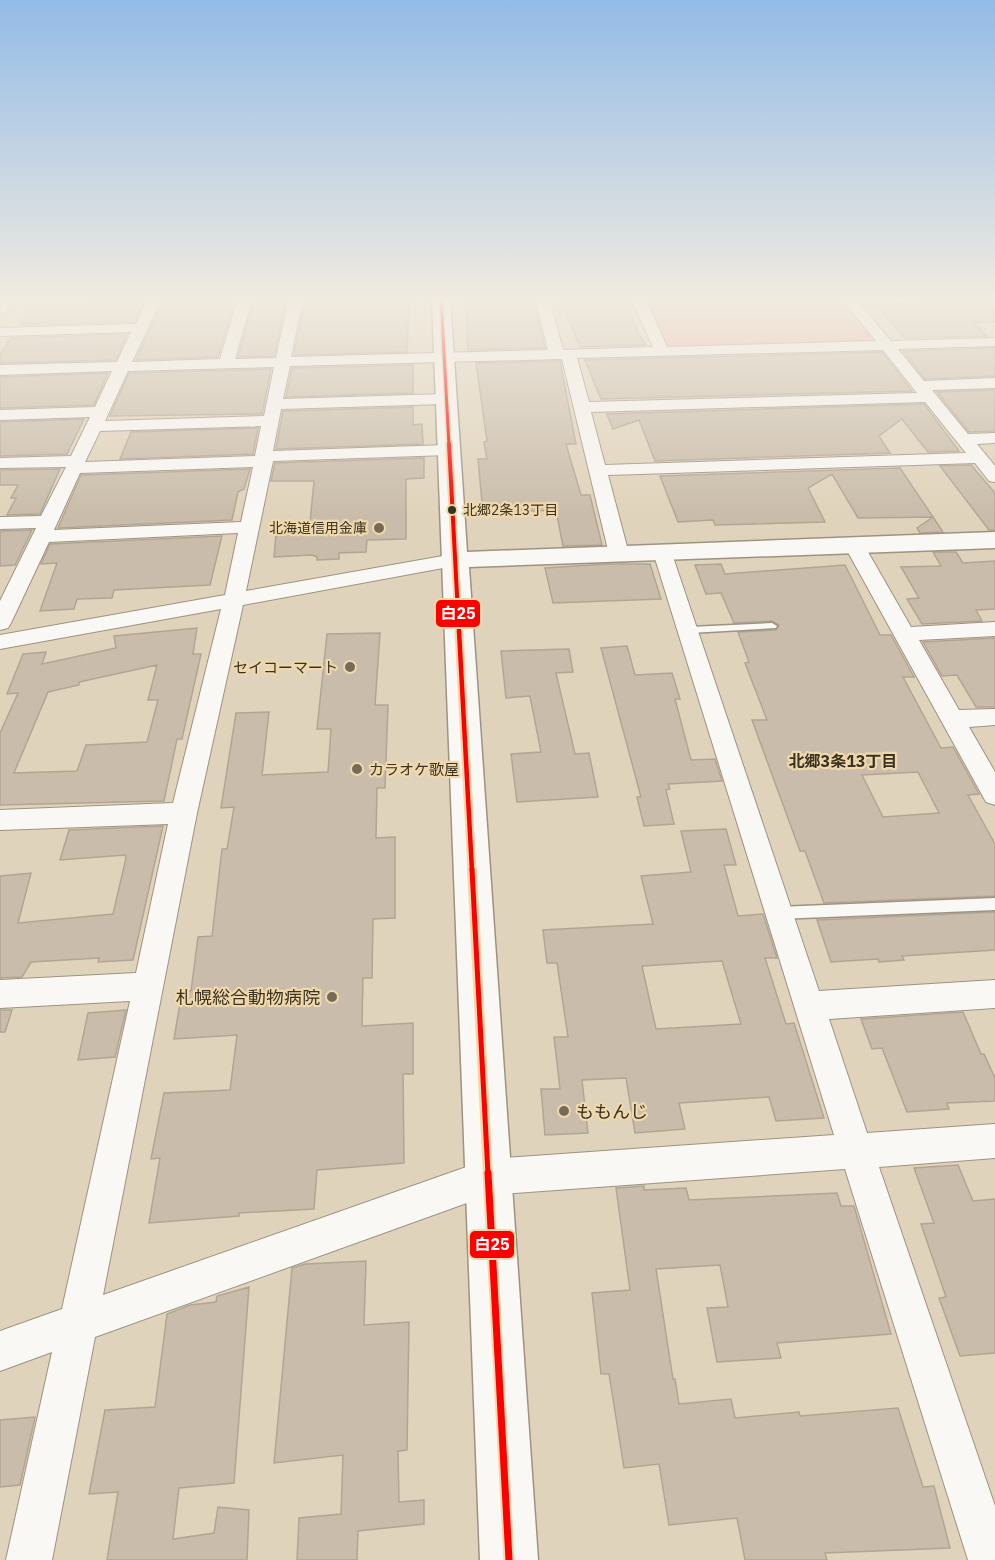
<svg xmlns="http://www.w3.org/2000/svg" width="995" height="1560" font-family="'IBM Plex Sans','Noto Sans JP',sans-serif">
  <rect width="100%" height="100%" fill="#e0d3bb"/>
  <path fill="#f0b3a6" d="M645,298H843L880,342L668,349Z"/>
  <path fill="#c9bcaa" stroke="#b2a594" stroke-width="1.5" fill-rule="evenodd" d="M94,298H146L135,322L20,325L29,311L87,310Z
    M164,298H236L218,357L136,360Z
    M254,298H287L274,356L238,357Z
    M305,298H405L404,302H409L407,352L294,355Z
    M465,298H533L545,348L468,350Z
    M560,298H587L589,302L626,301L638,333L646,345L580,347Z
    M995,301V322H973L987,336L905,338L876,306Z
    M127,334L116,360L0,363V354L11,338Z
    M995,348V376L925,379L903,351Z
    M882,352L912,391L601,399L585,360Z
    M560,361L576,444H566L581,495H590L602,545L563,546L556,510L483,513L478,459H487L484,442L487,441L476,363Z
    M413,365V393L286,397L292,368Z
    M271,369L262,414L110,416L129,373Z
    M108,373L94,405L0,408V377Z
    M995,390V431L969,432L937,392Z
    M924,404L959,451L928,452L902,419L879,436L890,453L655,461L639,420L613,429L607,414Z
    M413,407V425L422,424L423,444L276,449L283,411Z
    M84,419L67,454L0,456V422Z
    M258,428L253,454L120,459L131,432Z
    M424,458V478L406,479V539L367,540L366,552L339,553V559L317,560V557L312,555L274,557L276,534L309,533L314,481H271L275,463Z
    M971,465L995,493V530H989L940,466Z
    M900,468L933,517L858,518L832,474L808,488L825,522L715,525L713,520L678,522L660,476Z
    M60,469L40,514L7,515L16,498H11L18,485H0V470Z
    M250,469L244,489L238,492L232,520L58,528L81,475Z
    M933,517L943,532L920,533L917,528Z
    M32,530L15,565L0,566V531Z
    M222,536L210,585L114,590L112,598L77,599L74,609L40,611L57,563L41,564L50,544Z
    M933,552H956L963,563L995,561V609L976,610L982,621L922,624L907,599L919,598L901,567L941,566Z
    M607,564H650L661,599L553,603L545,568Z
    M721,564L725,574L845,565L880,635H891L914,677H903L941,748L953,747L979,794L968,795L995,844V896L824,903L805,851H800L752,720H767L745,663L749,662L738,632L776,630L779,625L772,621L734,623L721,593L706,594L695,565ZM918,772L939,813L883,817L862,775Z
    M197,628L193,654H201L182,739H177L164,801L0,805V733L18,693L7,694L23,654L46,652L42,664L116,648L114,636ZM157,665L148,700H158L147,742L86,745L77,771L14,773L48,692L79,685V682Z
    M380,633L375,705H388L385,788H377L376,838L395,837V918L373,919L372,978H363L362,1026L413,1023V1074H403L404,1163L317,1170L314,1209L239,1213V1216L149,1223L160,1158L151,1159L164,1093L230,1090L237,1035L174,1039L182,991H191L198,937L212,936L222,849H227L234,807L221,808L236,713L269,712L262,775L328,772L331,729H317L327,634Z
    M995,638V707H976L957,675L942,676L923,642Z
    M627,646L635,675L672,673L680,699H675L691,760L715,759L722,781L668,784L670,789L666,790L674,824L644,826L637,797H641L601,648Z
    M569,649L573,672L556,673L575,754L589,753L598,797L517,802L511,754L541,752L530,696L506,698L501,651Z
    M163,826L133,960L98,962L99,958L31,962L22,977L0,978V876L31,873L18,923L113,914L126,858L125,855L60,860L69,830Z
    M726,829L736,865H724L738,916L763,914L777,958H765L786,1024L794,1023L824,1118L776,1121L769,1097L679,1103L685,1129L635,1133L626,1078L582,1080L588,1133L545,1135L541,1089H560L554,1037H568L557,963H547L543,930L653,924L641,876L691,872L681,831ZM722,961L741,1024L656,1029L642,966Z
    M995,912V950L902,956L904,960L879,962L878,959L831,962L817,920Z
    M0,1010H12L5,1032H0Z
    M126,1010L115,1057L78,1060L88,1013Z
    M963,1012L981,1054H984L995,1078V1101L947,1103L949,1109L907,1112L882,1048L872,1049L861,1019Z
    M958,1165L973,1201L995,1199V1353L960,1356L939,1298L946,1297L921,1224L934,1223L914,1168Z
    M644,1186V1190L686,1188L689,1200L837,1193L841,1206H854L891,1334L777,1343L781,1358L717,1362L707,1308L728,1307L720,1265L656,1269L673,1379H675L679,1404L731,1399L735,1418L799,1412L800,1416L898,1408L923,1487L934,1486L950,1548L825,1553L827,1560H745L737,1518L669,1525L659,1464L624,1468L609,1374H601L592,1293L630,1290L616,1188Z
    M366,1261L364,1325L409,1322L407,1450L398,1451L399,1502L424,1500V1524L358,1531L357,1560H297L299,1518L341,1514L343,1455L274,1463L292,1268L305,1264Z
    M249,1287L234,1483L179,1488L173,1539L214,1533L218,1507L249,1510L247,1560H107L118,1492L89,1494L105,1410L155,1407L167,1314L190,1305L216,1302L217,1296Z
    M35,1417L20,1485L0,1487V1420Z"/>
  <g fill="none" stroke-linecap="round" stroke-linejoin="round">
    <defs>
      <path id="lane" d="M772,623L777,626L776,628L690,633L685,630L690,627Z
        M995,898V910L778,919L773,917L771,913L773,909L778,907Z"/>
      <path id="street" d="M1,298H15L5,312L0,313Z
        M148,298H162L132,362L220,359L238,298H252L235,359L276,358L289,298H303L291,357L548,350L535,298H549L563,350L653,347L631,298H645L667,347L876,341L841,298H938L931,302L860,304L891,341L995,338V346L898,349L924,381L995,378V388L932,390L968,434L995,433V443L977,444L995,466V482L989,481L975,463L608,475L629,554L626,558H612L609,554L562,359L290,366L283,399L444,394L452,399L444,404L281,409L273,451L448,445L457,450L448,455L273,461L246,591L454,554L461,556L464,560L461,564L454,566L243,605L197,813L103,1295L489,1159L834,1135L653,552L656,548H670L819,991L995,980V1008L829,1019L867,1133L995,1124V1158L879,1167L995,1506V1560H968L845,1169L489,1195L95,1337L52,1560H6L52,1352L0,1371V1331L62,1309L130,1001L0,1008V980L136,973L168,824L0,830V810L173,803L221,609L0,649V635L225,595L238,533L49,542L11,623L8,628L0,630V601L36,528L0,529V517L41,516L66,467L0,468V458L71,456L90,417L0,420V410L95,407L112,371L0,375V365L117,362L131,332L0,336V328L136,324ZM883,350L917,393L589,402L577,358ZM274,367L264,416L105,421L128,371ZM925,402L966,453L605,465L591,412ZM261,426L255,456L85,462L100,431ZM253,467L241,522L54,530L80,473Z
        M854,539L864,545L911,627L995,622V636L919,640L959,710L995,709V725L969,727L995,772V805L986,802L844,545Z"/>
      <path id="secondary" d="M432,298H450L467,552L995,532V548L469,567L538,1560H480Z"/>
    </defs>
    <use href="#lane" stroke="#9c9380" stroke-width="3"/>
    <use href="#street" stroke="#9c9380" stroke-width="2"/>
    <use href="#secondary" stroke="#9c9380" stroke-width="3"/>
    <use href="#lane" fill="#faf8f5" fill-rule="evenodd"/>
    <use href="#street" fill="#faf8f5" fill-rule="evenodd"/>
    <use href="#secondary" fill="#faf8f5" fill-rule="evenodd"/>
    <defs>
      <path id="bus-1-far4" d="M441,298L449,445"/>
      <path id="bus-1-far3" d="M449,444L459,632"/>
      <path id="bus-1-far2" d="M459,631L472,871"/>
      <path id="bus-1-far1" d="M472,869L488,1174"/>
      <path id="bus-1" d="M488,1173L509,1560"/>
    </defs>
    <use href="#bus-1-far4" stroke="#efd8ac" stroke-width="6"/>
    <use href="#bus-1-far3" stroke="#efd8ac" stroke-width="8"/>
    <use href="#bus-1-far2" stroke="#efd8ac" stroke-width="9"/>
    <use href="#bus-1-far1" stroke="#efd8ac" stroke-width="10"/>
    <use href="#bus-1" stroke="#efd8ac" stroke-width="11"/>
    <use href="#bus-1-far4" stroke="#f00" stroke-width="3"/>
    <use href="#bus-1-far3" stroke="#f00" stroke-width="4"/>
    <use href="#bus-1-far2" stroke="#f00" stroke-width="4.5"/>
    <use href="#bus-1-far1" stroke="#f00" stroke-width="5"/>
    <use href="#bus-1" stroke="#f00" stroke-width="7"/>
  </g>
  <linearGradient id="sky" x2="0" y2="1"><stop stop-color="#93bbe7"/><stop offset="0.58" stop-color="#f1ebe0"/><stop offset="1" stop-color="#f1ebe0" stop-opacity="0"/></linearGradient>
  <rect width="995" height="516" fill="url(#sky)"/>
  <circle fill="#3c3221" stroke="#efd8ac" stroke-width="2" cx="452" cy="510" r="5"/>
  <g fill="#756a57" stroke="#efd8ac" stroke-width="2">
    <circle cx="379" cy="528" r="6"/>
    <circle cx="350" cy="667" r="6"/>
    <circle cx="357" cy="769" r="6"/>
    <circle cx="332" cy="997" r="6"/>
    <circle cx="564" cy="1111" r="6"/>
  </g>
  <g text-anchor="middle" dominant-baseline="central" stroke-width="4.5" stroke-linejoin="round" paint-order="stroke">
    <g font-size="14" fill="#3c3221" stroke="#efd8ac" text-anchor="start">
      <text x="463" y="510">北郷2条13丁目</text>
    </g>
    <g font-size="14" fill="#3c3221" stroke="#efd8ac" text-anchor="end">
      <text x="367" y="528">北海道信用金庫</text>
    </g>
    <g font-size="15" fill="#3c3221" stroke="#efd8ac" text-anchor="end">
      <text x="338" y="667">セイコーマート</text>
      <text x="369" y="769" text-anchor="start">カラオケ歌屋</text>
    </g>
    <g font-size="16" font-weight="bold" fill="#3c3221" stroke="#efd8ac">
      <text x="843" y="761">北郷3条13丁目</text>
    </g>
    <g font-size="18" fill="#3c3221" stroke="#efd8ac" text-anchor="end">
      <text x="320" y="997">札幌総合動物病院</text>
      <text x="576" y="1111" text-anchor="start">ももんじ</text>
    </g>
  </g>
  <g stroke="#efd8ac" stroke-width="2">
    <rect x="435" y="599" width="46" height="29" rx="6" fill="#f00"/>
    <rect x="469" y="1230" width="46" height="29" rx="6" fill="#f00"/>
  </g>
  <g font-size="16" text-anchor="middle" font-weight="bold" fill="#fff">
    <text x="458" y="619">白25</text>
    <text x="492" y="1250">白25</text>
  </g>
</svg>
